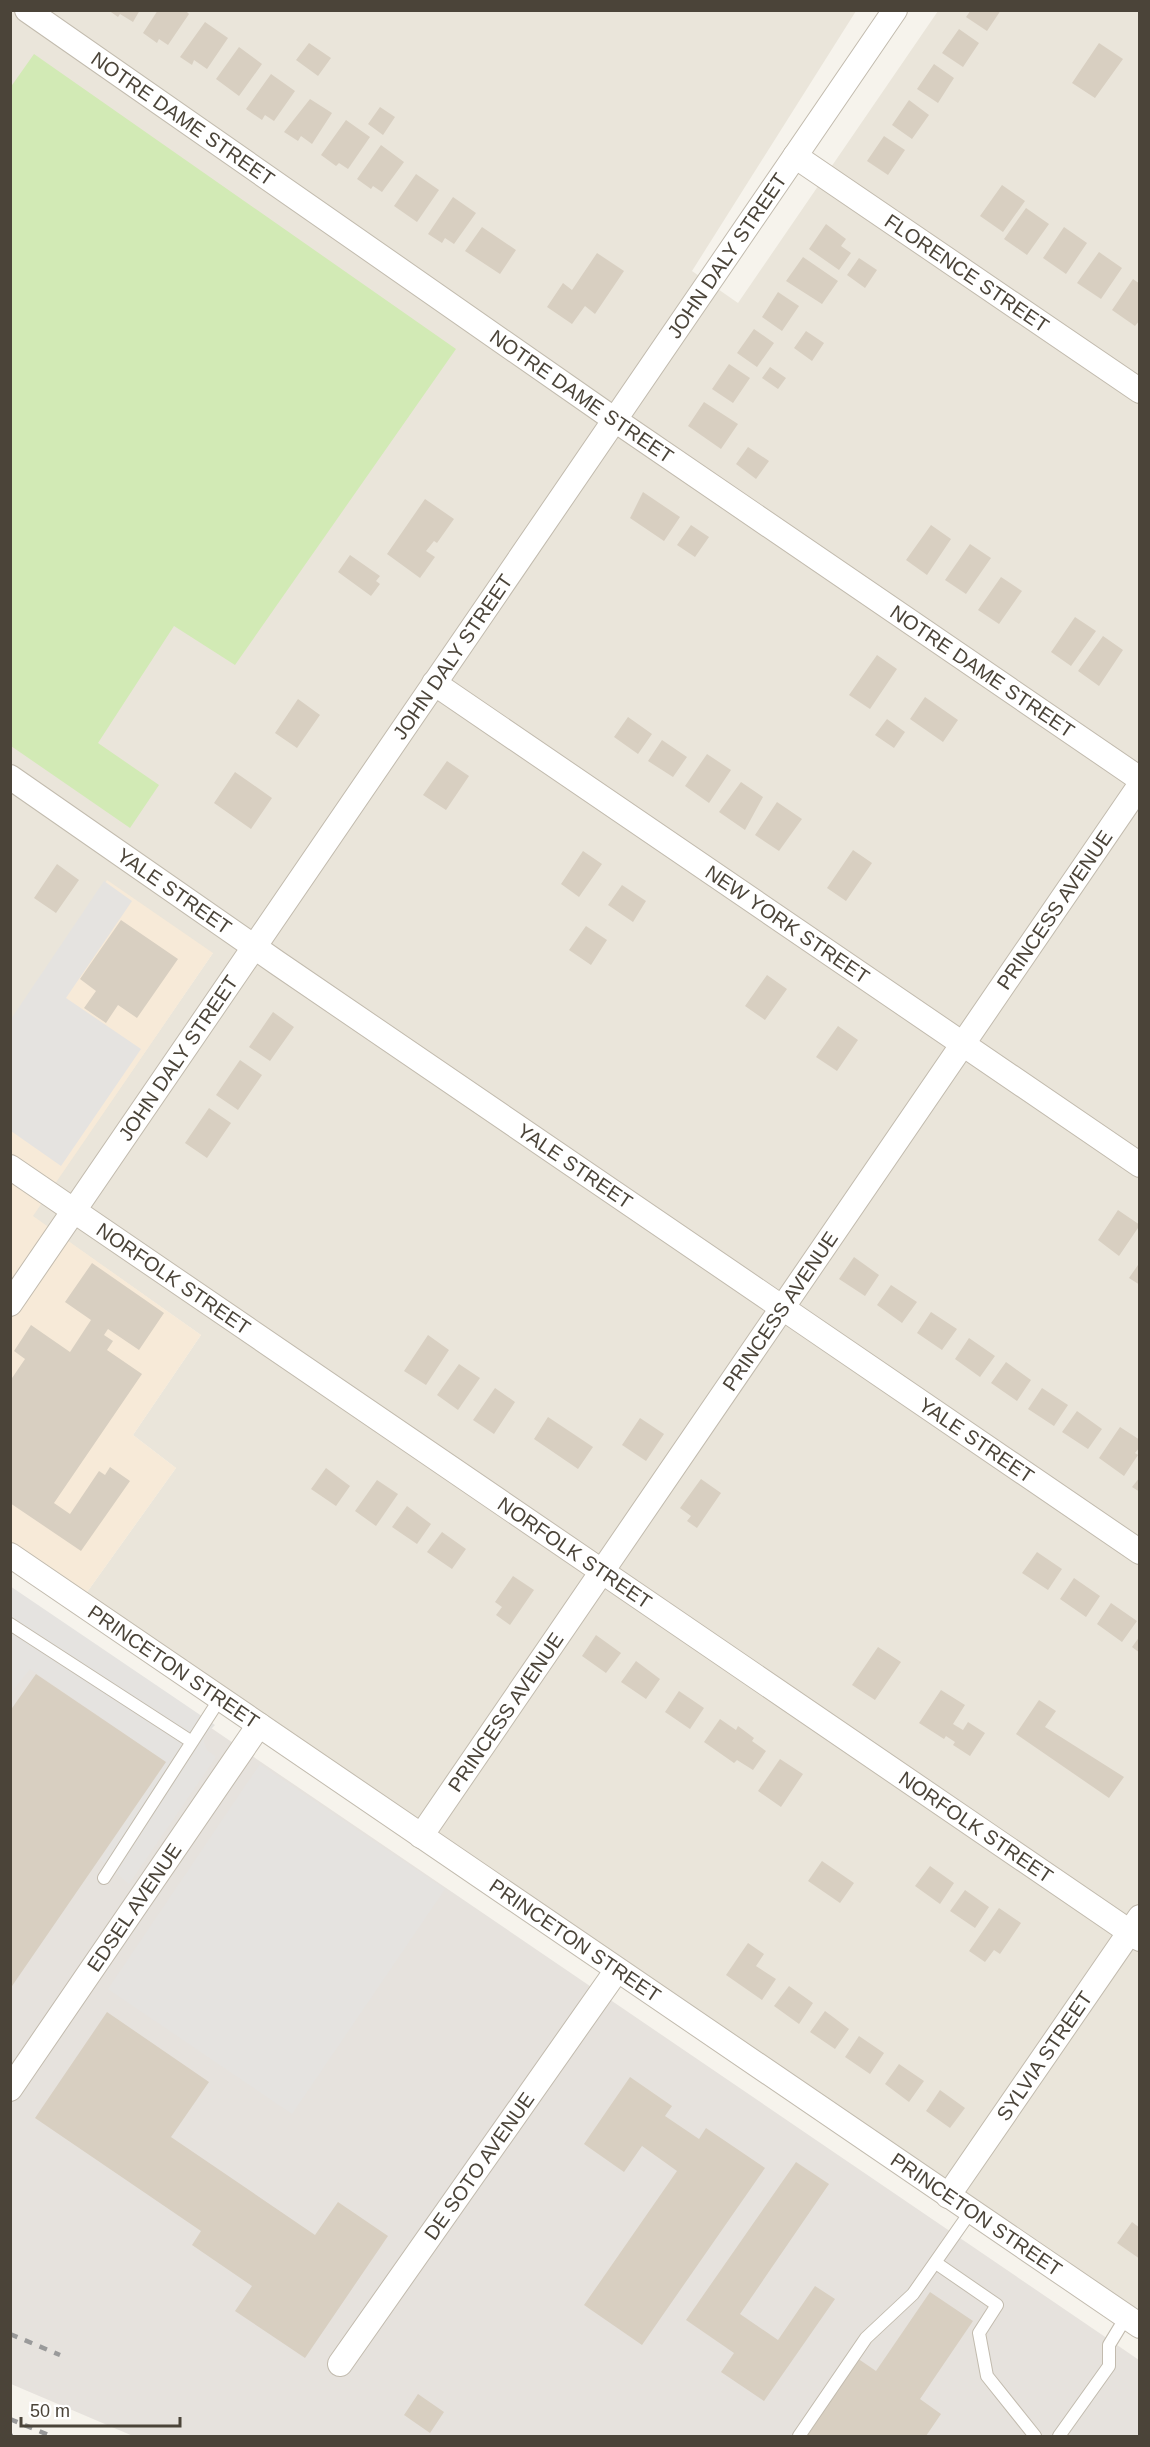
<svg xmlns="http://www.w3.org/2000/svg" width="1150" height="2447" font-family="Arial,sans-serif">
  <rect width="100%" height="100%" fill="#f6f3ec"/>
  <path fill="#eae5da" d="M11,11H856L692,271L738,303L938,11H1139V2319L85,1595L176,1468L133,1435L201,1335L32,1216L213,953L11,1024Z"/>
  <path fill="#f7ead8" d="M107,880L213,953L33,1216L201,1335L133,1435L176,1468L85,1595L11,1544V1024Z"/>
  <path fill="#e6e2dd" d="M10,1591L1139,2360V2436H133L11,2384Z"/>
  <path fill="#d2eab5" d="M34,54L456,349L235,665L174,626L98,743L159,785L130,828L11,746L10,88Z"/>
  <path fill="#e5e3e0" d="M104,881L132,901L66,998L141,1049L61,1166L11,1131V1019Z
    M10,1586L215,1725L205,1735L204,1743L207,1750L216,1757L129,1884L100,1859L166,1762L30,1669L11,1693Z
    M260,1764L445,1889L292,2114L108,1989Z"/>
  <path fill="#d8cfc1" d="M108,10H140L133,22L120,14L118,17Z
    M158,10H185L189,14L168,45L159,39L157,43L143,33Z
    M971,10H1001L987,31L966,17Z
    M205,22L228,38L207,69L194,60L192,65L180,57Z
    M959,29L979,43L963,67L942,53Z
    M309,43L331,58L318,76L296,60Z
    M1099,43L1123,59L1095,98L1072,83Z
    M239,47L262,64L239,96L216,79Z
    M934,64L954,78L938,103L917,89Z
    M271,74L295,91L274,121L265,115L262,120L246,109Z
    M310,99L332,113L312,144L301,136L298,141L284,132Z
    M909,100L929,115L912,139L892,125Z
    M380,107L395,117L383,135L368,124Z
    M346,120L370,137L348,169L339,163L336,166L321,155Z
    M884,136L905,150L888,175L867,161Z
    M381,145L404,162L382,192L373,186L371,189L357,179Z
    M416,174L439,190L417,222L394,206Z
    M1002,185L1025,201L1003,232L980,216Z
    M453,197L476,213L454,244L445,238L442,243L428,234Z
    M1026,208L1049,224L1027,255L1004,239Z
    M826,224L846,239L841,246L851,253L839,270L809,249Z
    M482,227L516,250L500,274L465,251Z
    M1064,227L1087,243L1066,274L1043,258Z
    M1099,252L1122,268L1101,299L1077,283Z
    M597,253L624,271L595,314L585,306L572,324L547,307L563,283L572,290Z
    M803,257L838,281L822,304L786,281Z
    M859,258L877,270L865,288L847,275Z
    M1133,279L1140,284V320L1135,326L1112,310Z
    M778,292L799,306L782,331L762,317Z
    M754,329L774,343L757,367L737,353Z
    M806,331L824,343L812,361L794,348Z
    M729,364L750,378L733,403L712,389Z
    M770,367L786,378L778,389L762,378Z
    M704,402L738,424L721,449L688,426Z
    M748,447L769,461L756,479L736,464Z
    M643,492L680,517L664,541L630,518Z
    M425,499L454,519L437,543L434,541L426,551L435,557L420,578L387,554Z
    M691,525L709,537L695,557L677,545Z
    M931,525L951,539L927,575L906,560Z
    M970,544L991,558L966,594L945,580Z
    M350,555L380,576L376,581L380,584L371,596L338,572Z
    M1001,577L1022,591L999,624L978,610Z
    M1075,617L1096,631L1071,666L1051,652Z
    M1103,636L1123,650L1099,686L1078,671Z
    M877,655L897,669L870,709L849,695Z
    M925,697L958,720L943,742L910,719Z
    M298,699L320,715L297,748L275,733Z
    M628,717L652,734L638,754L614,737Z
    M887,719L905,732L894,748L875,735Z
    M662,740L687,757L673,777L648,761Z
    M707,754L731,770L709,803L685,786Z
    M447,761L469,776L446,810L423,795Z
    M235,772L272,798L251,829L214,803Z
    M741,782L763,797L745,830L719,812Z
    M777,802L802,819L779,851L755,835Z
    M853,850L872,863L846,901L827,888Z
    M583,851L602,864L579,897L561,884Z
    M57,864L79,880L56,913L34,898Z
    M622,885L646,901L633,922L608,905Z
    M121,920L178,959L137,1018L118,1005L106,1023L84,1008L96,991L80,979Z
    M586,926L607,940L591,965L569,950Z
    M767,975L787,989L765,1020L745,1006Z
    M273,1012L294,1027L270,1061L249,1047Z
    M838,1026L858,1040L837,1071L816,1057Z
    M240,1060L262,1075L238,1110L216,1095Z
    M209,1108L231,1123L207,1158L185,1143Z
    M1118,1210L1140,1225L1119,1256L1098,1240Z
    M854,1257L879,1275L865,1296L839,1279Z
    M1140,1262V1285L1129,1278Z
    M92,1263L164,1313L139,1350L108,1329L104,1335L113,1341L107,1350L142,1374L54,1503L70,1514L99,1471L105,1475L110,1467L130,1481L81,1551L10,1503V1381L25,1359L14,1351L31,1325L70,1352L91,1320L65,1302Z
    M891,1285L917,1302L902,1323L877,1305Z
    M931,1312L957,1329L942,1350L917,1333Z
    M428,1335L449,1350L426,1385L404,1371Z
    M969,1338L995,1356L980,1377L955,1359Z
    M1006,1362L1031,1380L1017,1401L991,1383Z
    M459,1364L480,1378L458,1410L437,1395Z
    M495,1388L515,1402L494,1434L473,1420Z
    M1042,1388L1068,1405L1054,1426L1028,1409Z
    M1077,1411L1102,1429L1088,1449L1062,1432Z
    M548,1417L593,1447L578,1469L534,1439Z
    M640,1418L664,1434L646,1461L622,1445Z
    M1120,1427L1140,1440V1447L1135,1453L1138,1455L1124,1476L1099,1458Z
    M326,1468L350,1486L336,1506L311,1489Z
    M1140,1477V1492L1132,1487Z
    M701,1479L721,1493L697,1528L687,1521L691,1516L680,1508Z
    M377,1480L398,1494L376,1526L355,1511Z
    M407,1506L431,1524L417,1544L392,1527Z
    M442,1532L466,1549L452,1569L427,1552Z
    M1037,1552L1062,1569L1048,1590L1022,1573Z
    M513,1576L534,1590L510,1625L496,1615L502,1607L495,1602Z
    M1074,1578L1100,1596L1086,1617L1060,1599Z
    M1111,1603L1137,1621L1122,1642L1097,1624Z
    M596,1635L621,1653L606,1673L582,1656Z
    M1140,1636V1653L1132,1647Z
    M878,1647L901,1662L875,1700L852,1685Z
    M636,1661L660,1679L646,1699L621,1682Z
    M36,1674L166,1762L10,1989V1711Z
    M941,1690L965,1705L953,1724L963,1730L968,1722L985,1733L970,1756L953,1745L955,1742L946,1736L944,1739L919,1723Z
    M679,1691L704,1708L690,1729L665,1712Z
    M1039,1700L1056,1711L1045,1727L1124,1777L1109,1798L1016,1734Z
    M720,1719L736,1730L738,1726L754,1738L752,1741L766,1751L753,1770L737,1760L734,1763L704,1742Z
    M780,1759L803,1774L781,1807L758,1791Z
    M822,1861L854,1883L840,1903L808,1881Z
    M930,1866L954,1883L940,1904L915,1886Z
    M965,1890L989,1907L975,1928L950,1911Z
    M999,1908L1021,1923L1000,1954L994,1950L985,1962L969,1951Z
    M748,1943L764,1954L756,1966L776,1979L762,2000L726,1975Z
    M789,1986L813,2003L799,2024L774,2006Z
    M825,2011L849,2029L835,2049L810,2032Z
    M107,2012L209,2082L171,2137L315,2235L338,2202L388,2236L305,2358L235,2311L252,2286L192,2245L201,2231L35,2118Z
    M859,2036L884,2053L870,2074L845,2057Z
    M899,2064L924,2081L909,2102L885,2084Z
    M630,2077L672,2106L665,2116L699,2139L706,2128L765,2168L642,2345L584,2305L677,2171L642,2146L624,2172L584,2144Z
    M940,2090L965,2108L950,2128L926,2111Z
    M796,2162L829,2184L740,2314L778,2340L815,2286L835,2299L764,2401L721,2372L734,2353L686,2320Z
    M1132,2222L1140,2228V2259L1117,2243Z
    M930,2292L973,2321L920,2399L941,2414L926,2436H804L857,2358L876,2371Z
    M418,2394L444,2412L430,2433L404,2415Z"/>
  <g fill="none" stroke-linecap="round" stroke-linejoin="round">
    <defs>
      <path id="lane" d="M10,1624L192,1742L219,1700
        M104,1878L192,1742
        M936,2263L997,2305L979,2333L987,2376L1035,2436
        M799,2436L866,2338L913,2294L971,2211
        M1059,2436L1109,2366V2345L1126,2317"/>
      <g id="street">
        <path id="s1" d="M27,10L615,420L1140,779"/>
        <path id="s2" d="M795,156L1140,391"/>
        <path id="s3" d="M434,683L1140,1165"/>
        <path id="s4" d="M10,777L276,962L1140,1552"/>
        <path id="s5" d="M10,1167L1140,1939"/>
        <path id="s6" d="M10,1304L895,10"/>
        <path id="s7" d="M10,1555L1140,2326"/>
        <path id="s8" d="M421,1836L1140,785"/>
        <path id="s9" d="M10,2089L259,1725"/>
        <path id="s10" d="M948,2196L1140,1917"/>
        <path id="s11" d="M340,2364L617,1970"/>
      </g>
    </defs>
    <use href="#lane" stroke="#c2bbae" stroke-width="14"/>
    <use href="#street" stroke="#c2bbae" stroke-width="26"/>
    <use href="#lane" stroke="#fff" stroke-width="12"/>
    <use href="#street" stroke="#fff" stroke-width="24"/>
    <path stroke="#9a9a9a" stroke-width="4.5" stroke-dasharray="8 8" stroke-linecap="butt" d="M10,2334L60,2355
      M10,2419L51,2436
      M10,2436H13"/>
  </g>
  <g text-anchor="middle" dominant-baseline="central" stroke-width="5" stroke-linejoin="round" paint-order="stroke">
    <g font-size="20" fill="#4b4439" stroke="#fff">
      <text stroke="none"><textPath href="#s1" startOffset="190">NOTRE DAME STREET</textPath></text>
      <text stroke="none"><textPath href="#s6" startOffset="1270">JOHN DALY STREET</textPath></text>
      <text stroke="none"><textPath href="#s2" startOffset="208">FLORENCE STREET</textPath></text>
      <text stroke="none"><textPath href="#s1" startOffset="676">NOTRE DAME STREET</textPath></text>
      <text stroke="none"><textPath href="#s6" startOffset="784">JOHN DALY STREET</textPath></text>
      <text stroke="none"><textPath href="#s1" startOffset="1162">NOTRE DAME STREET</textPath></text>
      <text stroke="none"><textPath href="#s4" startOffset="200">YALE STREET</textPath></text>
      <text stroke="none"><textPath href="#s8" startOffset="1122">PRINCESS AVENUE</textPath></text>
      <text stroke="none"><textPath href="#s3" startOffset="428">NEW YORK STREET</textPath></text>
      <text stroke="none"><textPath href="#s6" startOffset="298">JOHN DALY STREET</textPath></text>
      <text stroke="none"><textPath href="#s4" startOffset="686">YALE STREET</textPath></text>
      <text stroke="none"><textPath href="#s5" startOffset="198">NORFOLK STREET</textPath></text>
      <text stroke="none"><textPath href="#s8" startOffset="636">PRINCESS AVENUE</textPath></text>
      <text stroke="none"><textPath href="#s4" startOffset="1172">YALE STREET</textPath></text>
      <text stroke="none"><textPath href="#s5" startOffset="684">NORFOLK STREET</textPath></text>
      <text stroke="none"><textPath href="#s7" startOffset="198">PRINCETON STREET</textPath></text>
      <text stroke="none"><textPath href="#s8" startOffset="150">PRINCESS AVENUE</textPath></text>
      <text stroke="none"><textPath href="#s5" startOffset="1170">NORFOLK STREET</textPath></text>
      <text stroke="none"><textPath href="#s9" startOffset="220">EDSEL AVENUE</textPath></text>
      <text stroke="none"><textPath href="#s7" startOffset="684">PRINCETON STREET</textPath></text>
      <text stroke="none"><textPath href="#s10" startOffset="170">SYLVIA STREET</textPath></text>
      <text stroke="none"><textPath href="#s11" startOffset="242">DE SOTO AVENUE</textPath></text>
      <text stroke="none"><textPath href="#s7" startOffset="1170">PRINCETON STREET</textPath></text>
    </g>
  </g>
  <rect width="1150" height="2447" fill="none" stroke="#4b4439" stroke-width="24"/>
  <path d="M21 2417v9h159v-9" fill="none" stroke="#4b4439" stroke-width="3"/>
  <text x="30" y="2417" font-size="18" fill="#4b4439" stroke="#ffffff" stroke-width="4.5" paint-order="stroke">50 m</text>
</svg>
